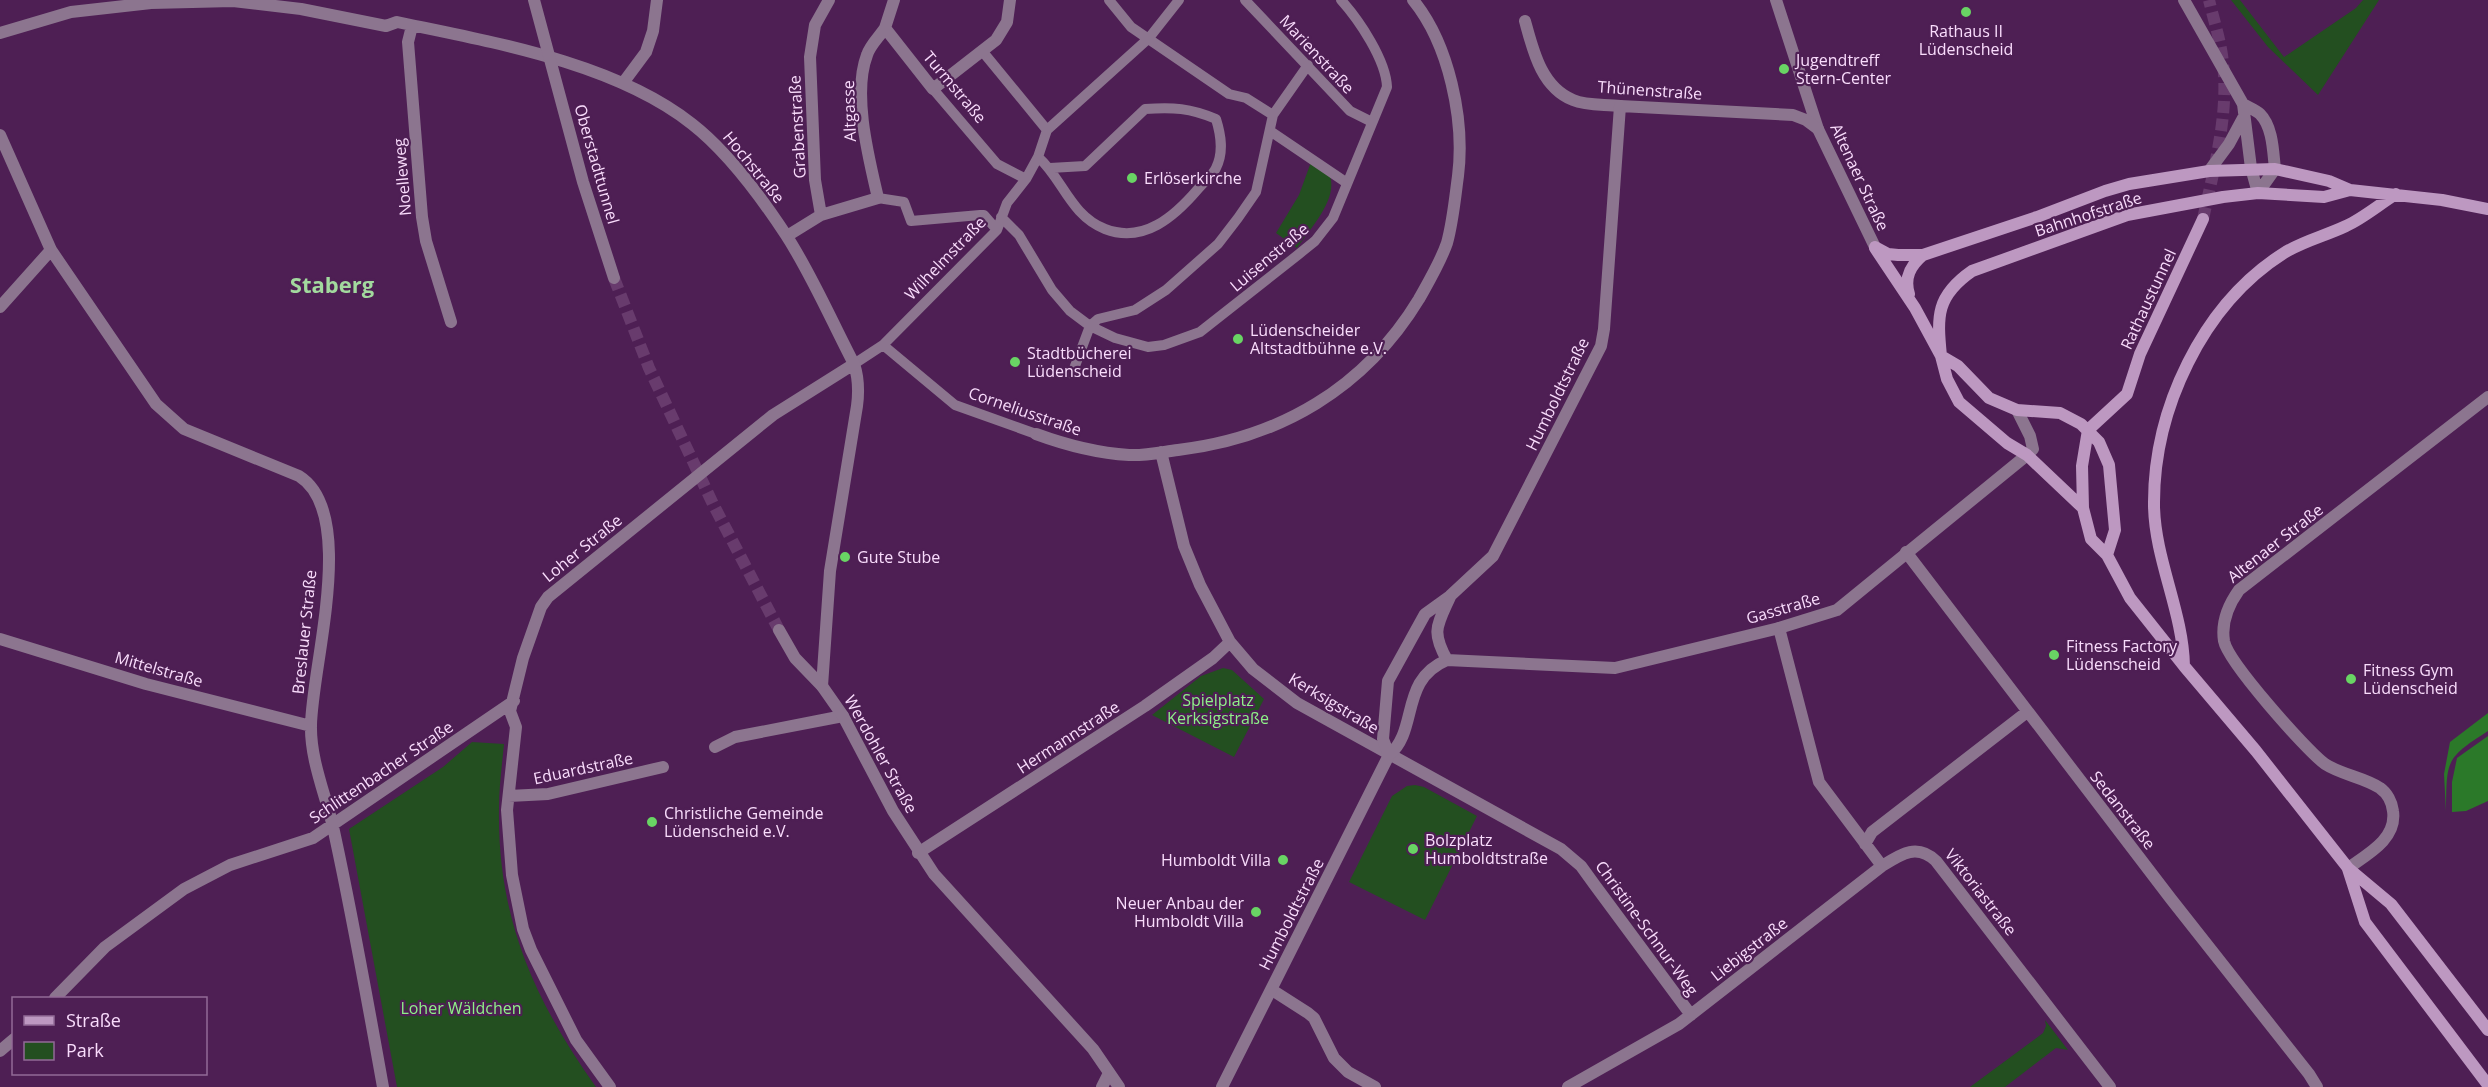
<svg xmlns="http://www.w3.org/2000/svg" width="2488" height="1087" font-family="'Open Sans',sans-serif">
  <rect width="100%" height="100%" fill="#4e1f54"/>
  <path fill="#234f20" d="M2231,0H2240L2284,57L2356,8L2363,0H2379L2318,95L2268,47Z
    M1311,162L1330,176C1338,200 1309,230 1297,248L1276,233L1299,195Z
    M1223,668L1232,670L1264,699L1234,757L1152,715L1201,676Z
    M472,742L504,744C502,765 499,787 499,808C497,917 534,1000 596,1087H397L349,829L443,767Z
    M1415,785L1424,787L1477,816L1425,920L1349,882L1392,796L1407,786Z
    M2045,1020L2068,1050L2056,1048L2005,1087H1970L2043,1033L2046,1026Z"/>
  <path fill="#2b7929" d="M2488,713V731C2444,759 2447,761 2446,812L2444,774L2450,742Z
    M2488,736V801L2466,811L2452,812V782L2457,758Z"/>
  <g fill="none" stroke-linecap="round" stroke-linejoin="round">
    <path stroke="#683b6d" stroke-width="12" stroke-dasharray="12 6" stroke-linecap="butt" d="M614,278L649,368L713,504L779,630"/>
    <path stroke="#683b6d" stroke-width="12" stroke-dasharray="12 6" stroke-linecap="butt" d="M2203,219C2214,168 2229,115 2223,63C2221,42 2214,21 2209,0"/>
    <path stroke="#8c758f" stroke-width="10" d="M1109,0L1131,27L1229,94L1246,98L1273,115
      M1245,0L1350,111L1372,122
      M983,52L1047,130
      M933,89L997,164L1026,179
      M1270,131L1347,183
      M1038,157C1063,179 1070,215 1105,229C1144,244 1175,216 1198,189C1204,182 1213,175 1216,168C1224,152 1221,135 1216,119C1190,108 1173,107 1145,109L1085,166L1050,168
      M878,198L904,202L911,221L980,215H984L997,230
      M1001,217L1019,235L1052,290L1070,311L1090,326L1115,338L1148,347L1164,345L1200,332L1299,254L1315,241L1333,218L1387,87C1386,60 1359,20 1341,0
      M883,345L955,405L1036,434
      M854,364L883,345L997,230L1007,203L1026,179L1038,157L1047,130L1149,38L1179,0
      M1072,374L1090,326L1098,319L1135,310L1166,290L1218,244L1238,218L1256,192L1273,115L1308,65"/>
    <path stroke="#8c758f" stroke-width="12" d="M894,0L885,28L933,89L996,40L1007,22L1010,0
      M1776,0L1818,129
      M2184,0L2243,104L2251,168L2258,193
      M1525,21C1533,50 1541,87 1573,100C1587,106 1605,104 1620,106
      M412,26L408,42L422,217L426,241L451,322
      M0,33L71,12L151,3L233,1L301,9L386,26L397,22C492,42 615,63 692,124C728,152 761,197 786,235C812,275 832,322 854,364C859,379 859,391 857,406L830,571L822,686
      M623,83L646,52L653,31L657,0
      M2243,104C2248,107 2256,110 2260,114C2273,127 2273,152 2275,169L2258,193
      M0,135L51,250L156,404L184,429L299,476C358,513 312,665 311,725C310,762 328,800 335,836C353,919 368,1003 383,1087
      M2209,171L2229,144L2243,118
      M821,215L878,198C869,159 852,94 867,55C870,45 880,36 885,28
      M787,236L821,215L815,180L810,57L815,25L829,0
      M0,307L51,250
      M1036,434C1066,445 1096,453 1129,455C1145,456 1162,452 1178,450C1280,438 1365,388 1419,299C1429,281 1440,263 1447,243C1453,221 1455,198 1458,176C1465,120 1449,44 1413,0
      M1161,452L1184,546L1200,585L1230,642L1253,669L1297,703L1561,849L1581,866L1594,884L1691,1015
      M1906,552L2171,899L2309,1074L2317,1087
      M1779,628L1819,782L1882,866
      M0,639L146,684L311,726
      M715,747L735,737L843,716
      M509,796L548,794L663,767
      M1865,844L1872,832L2027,712
      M918,853L1145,706L1213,658L1230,642
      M2348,868C2368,854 2397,839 2393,811C2392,802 2387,793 2380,788C2363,777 2342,775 2325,764C2306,750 2228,662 2224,641C2221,622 2229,604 2239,590L2488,397
      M1272,990L1308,1013L1314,1018L1334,1058L1348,1072L1375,1087
      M55,998L105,947L184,889L230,865L313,838L514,701
      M0,1051L14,1039
      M610,1087L576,1040L531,950L523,929L512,875L507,810L516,727L510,711L523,658L541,607L548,597L773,415L854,364
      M1102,1087L1109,1073
      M1568,1087L1679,1024L1882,866C1901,854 1917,843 1936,861L2110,1087"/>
    <path stroke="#8c758f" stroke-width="12" d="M534,0L583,182L614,278
      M779,630L795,658L822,686L843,716L893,811L934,874L1093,1049L1119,1087
      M1447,660C1431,631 1437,626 1450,597
      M1389,755L1383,739L1388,681L1425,614L1450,596L1493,556L1601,346L1604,329L1620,106L1793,115L1806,120L1818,129L1875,247
      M1222,1087L1389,755C1419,730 1399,680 1447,660L1615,668L1779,628L1837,610L2027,455L2033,449L2030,436L2017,410"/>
    <path stroke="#bd98c1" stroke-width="12" d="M2203,219L2140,354L2127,394L2088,430L2082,466L2083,508L2091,539L2107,555L2130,598L2184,666L2256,751L2348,868L2391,904L2488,1030
      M1875,247L1888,254L1898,255H1923L2037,217L2105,191L2129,184L2209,171L2275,169L2329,181L2350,190L2442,200L2488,209
      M1875,248L1915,308L1941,356L1947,379L1959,402L2007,443L2027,455L2083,508
      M1909,294C1904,278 1910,266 1923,255
      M1941,356C1937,316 1936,296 1972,271L2127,215L2223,197L2258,193L2324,197L2350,190
      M1941,356L1958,366L1989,398L2017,410L2060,413L2081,424L2099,442L2109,465L2115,530L2107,555
      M2184,666C2183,612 2155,560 2154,506C2153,410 2202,305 2284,253C2303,241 2325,236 2346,226C2362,219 2380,204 2396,194
      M2348,869L2365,922L2488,1085"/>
  </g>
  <g fill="#69d464" stroke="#4e1f54" stroke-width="2">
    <circle cx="1966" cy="12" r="6"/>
    <circle cx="1784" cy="69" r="6"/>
    <circle cx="1132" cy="178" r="6"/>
    <circle cx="1238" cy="339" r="6"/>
    <circle cx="1015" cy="362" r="6"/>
    <circle cx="845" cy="557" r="6"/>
    <circle cx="2054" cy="655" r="6"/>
    <circle cx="2351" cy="679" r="6"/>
    <circle cx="652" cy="822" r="6"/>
    <circle cx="1413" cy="849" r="6"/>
    <circle cx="1283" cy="860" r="6"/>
    <circle cx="1256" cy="912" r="6"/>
  </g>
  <g text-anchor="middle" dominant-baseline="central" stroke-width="4.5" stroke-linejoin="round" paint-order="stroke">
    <g font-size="16" fill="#f9dcfc" stroke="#4e1f54" text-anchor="start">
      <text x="1966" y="31" text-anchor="middle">Rathaus II<tspan x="1966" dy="18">Lüdenscheid</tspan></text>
      <text x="1796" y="60">Jugendtreff<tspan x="1796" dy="18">Stern-Center</tspan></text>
      <text x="1144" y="178">Erlöserkirche</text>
      <text x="1250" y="330">Lüdenscheider<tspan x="1250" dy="18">Altstadtbühne e.V.</tspan></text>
      <text x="1027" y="353">Stadtbücherei<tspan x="1027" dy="18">Lüdenscheid</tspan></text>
      <text x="857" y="557">Gute Stube</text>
      <text x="2066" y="646">Fitness Factory<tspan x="2066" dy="18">Lüdenscheid</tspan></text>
      <text x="2363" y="670">Fitness Gym<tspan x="2363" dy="18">Lüdenscheid</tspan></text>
      <text x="664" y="813">Christliche Gemeinde<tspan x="664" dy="18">Lüdenscheid e.V.</tspan></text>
      <text x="1425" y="840">Bolzplatz<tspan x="1425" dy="18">Humboldtstraße</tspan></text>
      <text x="1271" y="860" text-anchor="end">Humboldt Villa</text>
      <text x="1244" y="903" text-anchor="end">Neuer Anbau der<tspan x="1244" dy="18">Humboldt Villa</tspan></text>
    </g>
    <g font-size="16" fill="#f9dcfc" stroke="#4e1f54">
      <text transform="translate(1317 54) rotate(47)">Marienstraße</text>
      <text transform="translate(955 87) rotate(50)">Turmstraße</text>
      <text transform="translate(1650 90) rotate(4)">Thünenstraße</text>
      <text transform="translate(849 111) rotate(-92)">Altgasse</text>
      <text transform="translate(797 127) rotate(-93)">Grabenstraße</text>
      <text transform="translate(597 164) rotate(74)">Oberstadttunnel</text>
      <text transform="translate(754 167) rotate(51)">Hochstraße</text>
      <text transform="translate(402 177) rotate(-95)">Noelleweg</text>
      <text transform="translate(1860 177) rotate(65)">Altenaer Straße</text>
      <text transform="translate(2088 214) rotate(-18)">Bahnhofstraße</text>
      <text transform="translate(1269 257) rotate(-40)">Luisenstraße</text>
      <text transform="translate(945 258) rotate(-46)">Wilhelmstraße</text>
      <text transform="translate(2148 299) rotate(-65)">Rathaustunnel</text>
      <text transform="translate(1557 394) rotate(-64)">Humboldtstraße</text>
      <text transform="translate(1025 411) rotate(19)">Corneliusstraße</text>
      <text transform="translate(2275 543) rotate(-38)">Altenaer Straße</text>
      <text transform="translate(582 548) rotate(-39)">Loher Straße</text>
      <text transform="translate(1783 608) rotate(-16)">Gasstraße</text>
      <text transform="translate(304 632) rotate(-84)">Breslauer Straße</text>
      <text transform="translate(159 669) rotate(16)">Mittelstraße</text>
      <text transform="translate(1334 703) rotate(31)">Kerksigstraße</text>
      <text transform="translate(1068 737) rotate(-33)">Hermannstraße</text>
      <text transform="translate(881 754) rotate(61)">Werdohler Straße</text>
      <text transform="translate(583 768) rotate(-12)">Eduardstraße</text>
      <text transform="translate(381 772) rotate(-34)">Schlittenbacher Straße</text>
      <text transform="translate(2123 810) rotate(52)">Sedanstraße</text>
      <text transform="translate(1981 892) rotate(52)">Viktoriastraße</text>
      <text transform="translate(1291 914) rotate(-63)">Humboldtstraße</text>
      <text transform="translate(1647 928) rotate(54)">Christine-Schnur-Weg</text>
      <text transform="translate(1749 949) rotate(-38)">Liebigstraße</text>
    </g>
    <g font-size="16" fill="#8ef188" stroke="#4e1f54">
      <text x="1218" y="700">Spielplatz<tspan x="1218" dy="18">Kerksigstraße</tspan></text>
      <text x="461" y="1008">Loher Wäldchen</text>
    </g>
    <g font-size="22" font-weight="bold" fill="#a2d99e" stroke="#4e1f54">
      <text x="332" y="284">Staberg</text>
    </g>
  </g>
  <rect x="12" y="997" width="195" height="78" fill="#4e1f54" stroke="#926b97" stroke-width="1.5"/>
  <rect x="24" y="1016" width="30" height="9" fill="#bd98c1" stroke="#926b97" stroke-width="1.5"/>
  <text x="66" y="1027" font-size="18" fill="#f9dcfc">Straße</text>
  <rect x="24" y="1042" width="30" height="18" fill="#234f20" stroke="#926b97" stroke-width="1.5"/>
  <text x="66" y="1057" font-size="18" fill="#f9dcfc">Park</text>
</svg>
